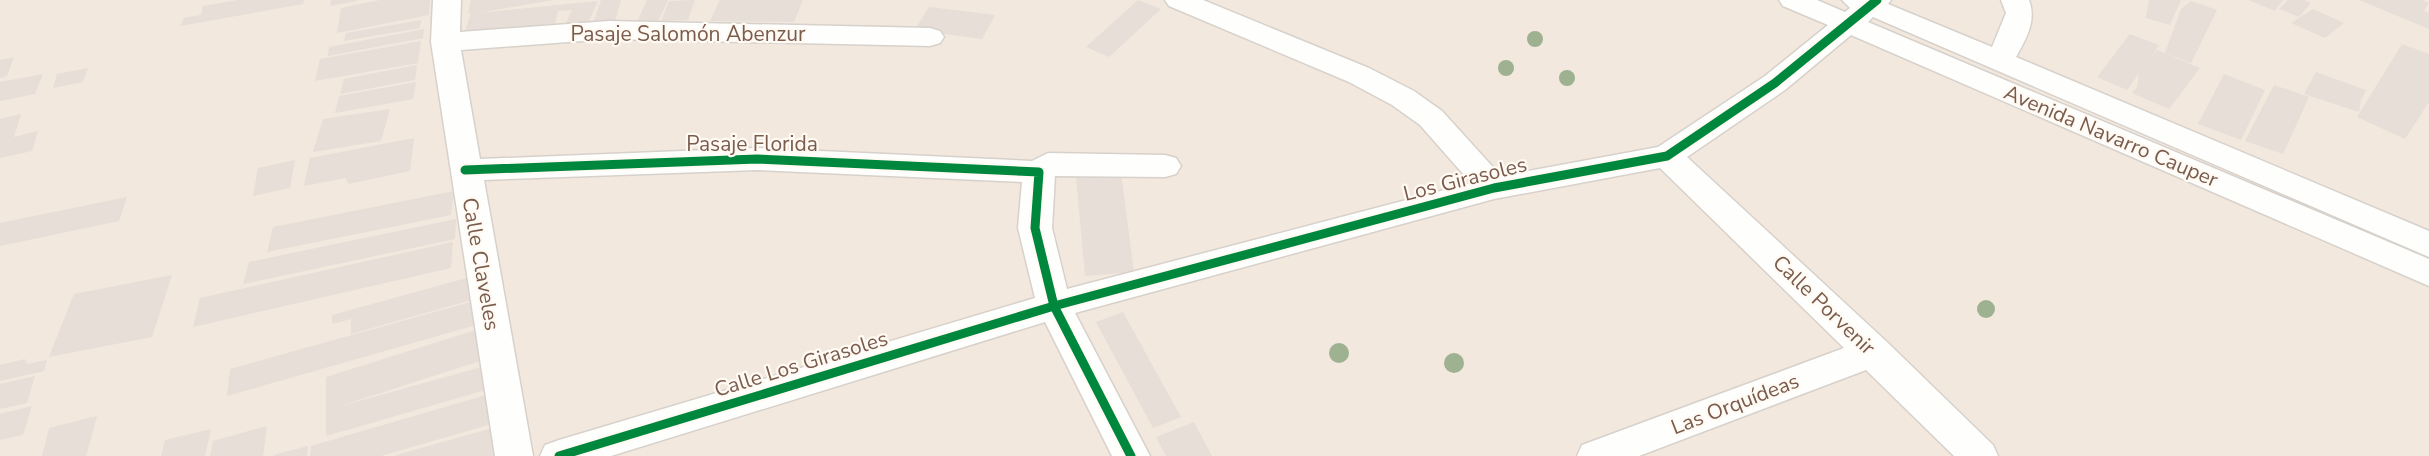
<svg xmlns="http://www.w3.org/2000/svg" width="2429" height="456" font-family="'Nunito Sans',sans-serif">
  <rect width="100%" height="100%" fill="#f9f5f0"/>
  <path fill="#f2e8de" d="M0,0H2429V456H0Z"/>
  <path fill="#e6ded7" d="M238,0H304L303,4L180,26L184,18L201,15L203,6Z
    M331,0H357V1L330,6Z
    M380,0H430L429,15L337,33L341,8Z
    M471,0H554L478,13L598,1L588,23H566L572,10L558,11L555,24L464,34L471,13H468Z
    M601,0H621L615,21L593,23Z
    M647,0H668L658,22H637Z
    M695,0L688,20L661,21L669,1Z
    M720,0H803L794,22L710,21Z
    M1138,0L1161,9L1109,57L1086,47Z
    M2149,0H2181L2170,25L2146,18Z
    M2248,0H2283L2275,11Z
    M2288,0H2304L2311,3L2299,17L2279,9Z
    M2359,0H2423L2429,3L2424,11L2429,13V29Z
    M2191,1L2217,10L2191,63L2165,53L2181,9Z
    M929,7L995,15L982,39L915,30Z
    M2313,9L2344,23L2325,38L2291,23Z
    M421,20L420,28L344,41L346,33Z
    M424,29L423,38L328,56L329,47Z
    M2130,34L2159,45L2151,58L2157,50L2200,68L2169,109L2132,93L2137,87L2139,73L2127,90L2097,77Z
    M421,41L418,63L315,81L320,59Z
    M2402,44L2429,54V102L2405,139L2357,117Z
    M14,57L7,76L0,78V60Z
    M417,65L415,80L340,94L344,79Z
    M88,68L83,82L53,88L57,74Z
    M2316,72L2366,90L2361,100L2359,112L2304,94Z
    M43,74L35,94L0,101V82Z
    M2224,74L2265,90L2241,140L2198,124Z
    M416,82L413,99L335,113L339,96Z
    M2274,85L2309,97L2283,154L2245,141Z
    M390,109L381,141L313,152L323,119Z
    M21,114L14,137L38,131L32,151L0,158V119Z
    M414,138L410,171L348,184L346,178L304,186L310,158Z
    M295,160L290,188L253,196L258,168Z
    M1121,173L1134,272L1085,276L1076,177Z
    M454,191L451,215L267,252L273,227Z
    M127,197L119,221L0,246V223Z
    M456,219L455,239L243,284L249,262Z
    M453,242L451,268L193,327L200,298Z
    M481,274L482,297L351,334V319L332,324V315Z
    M172,275L152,337L49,357L74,294Z
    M481,299L483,323L227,396L230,369Z
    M1123,312L1181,417L1153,428L1096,322Z
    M476,330L480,361L334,408L485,366L486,390L326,436V377Z
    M25,359L27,364L47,360L44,371L0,381V365Z
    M35,376L27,403L0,409V384Z
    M493,393L495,423L381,456H310L311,446Z
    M32,406L23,435L0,440V414Z
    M97,416L86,456H42L49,428Z
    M1194,422L1212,456H1166L1156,437Z
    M267,426L263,456H210L213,441Z
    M496,427L497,456H396V455Z
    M211,429L205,456H161L165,440Z
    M308,446L307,456H273V455Z"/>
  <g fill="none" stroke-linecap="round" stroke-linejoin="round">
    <defs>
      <path id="minor" d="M433,0H461L460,32L609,21L930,28L940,31L944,37L940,43L930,46L609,39L461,50L480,159L757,148L1032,161L1048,153L1165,155L1176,158L1181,166L1176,174L1165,177L1055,176L1052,228L1067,289L1471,183L1420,125L1392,105L1349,82L1169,6L1165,0H1203L1369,68L1414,91L1442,111L1501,176L1658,147L1765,76L1828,25L1783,6L1779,0H1817L1845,12L1850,8L1842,0H1891L1888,4L1992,47L2006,13L2001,0H2029C2037,21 2026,39 2016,57L2429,231V257L1873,17L1868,22L2429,259V286L1851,35L1785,90L1687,157L1887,342L1993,445L1998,456H1954L1866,370L1639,456H1577L1582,445L1844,348L1660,168L1494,199L1075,313L1150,456H1112L1045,322L611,456H540L545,445L559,440L1035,298L1018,228L1022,182L757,170L484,180L533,456H495L431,42Z"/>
    </defs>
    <use href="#minor" stroke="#d7d1cb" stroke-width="3"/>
    <use href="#minor" fill="#fefefd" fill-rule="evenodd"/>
    <defs>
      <path id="cycleway" d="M465,170L757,159L1039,172L1035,228L1054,306L1131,456
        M559,456L1054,306L1494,188L1667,156L1775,83L1877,0"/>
    </defs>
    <use href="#cycleway" stroke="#fffaf3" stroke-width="13"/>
    <use href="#cycleway" stroke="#00873e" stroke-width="9"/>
  </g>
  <g fill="#9eb190">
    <circle cx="1535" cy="39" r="8"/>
    <circle cx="1506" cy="68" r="8"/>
    <circle cx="1567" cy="78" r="8"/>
    <circle cx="1986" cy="309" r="9"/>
    <circle cx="1339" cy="353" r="10"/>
    <circle cx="1454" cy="363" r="10"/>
  </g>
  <g text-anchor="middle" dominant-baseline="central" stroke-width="4.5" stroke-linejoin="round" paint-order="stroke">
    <g font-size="21" fill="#7a5c4d" stroke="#fffaf3">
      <text x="688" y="34">Pasaje Salomón Abenzur</text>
      <text transform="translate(2111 136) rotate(23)">Avenida Navarro Cauper</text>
      <text x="752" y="144">Pasaje Florida</text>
      <text transform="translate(1465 179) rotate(-14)">Los Girasoles</text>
      <text transform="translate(481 264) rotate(80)">Calle Claveles</text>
      <text transform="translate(1824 305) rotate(44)">Calle Porvenir</text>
      <text transform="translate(801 364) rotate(-17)">Calle Los Girasoles</text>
      <text transform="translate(1735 404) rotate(-21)">Las Orquídeas</text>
    </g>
  </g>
</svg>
